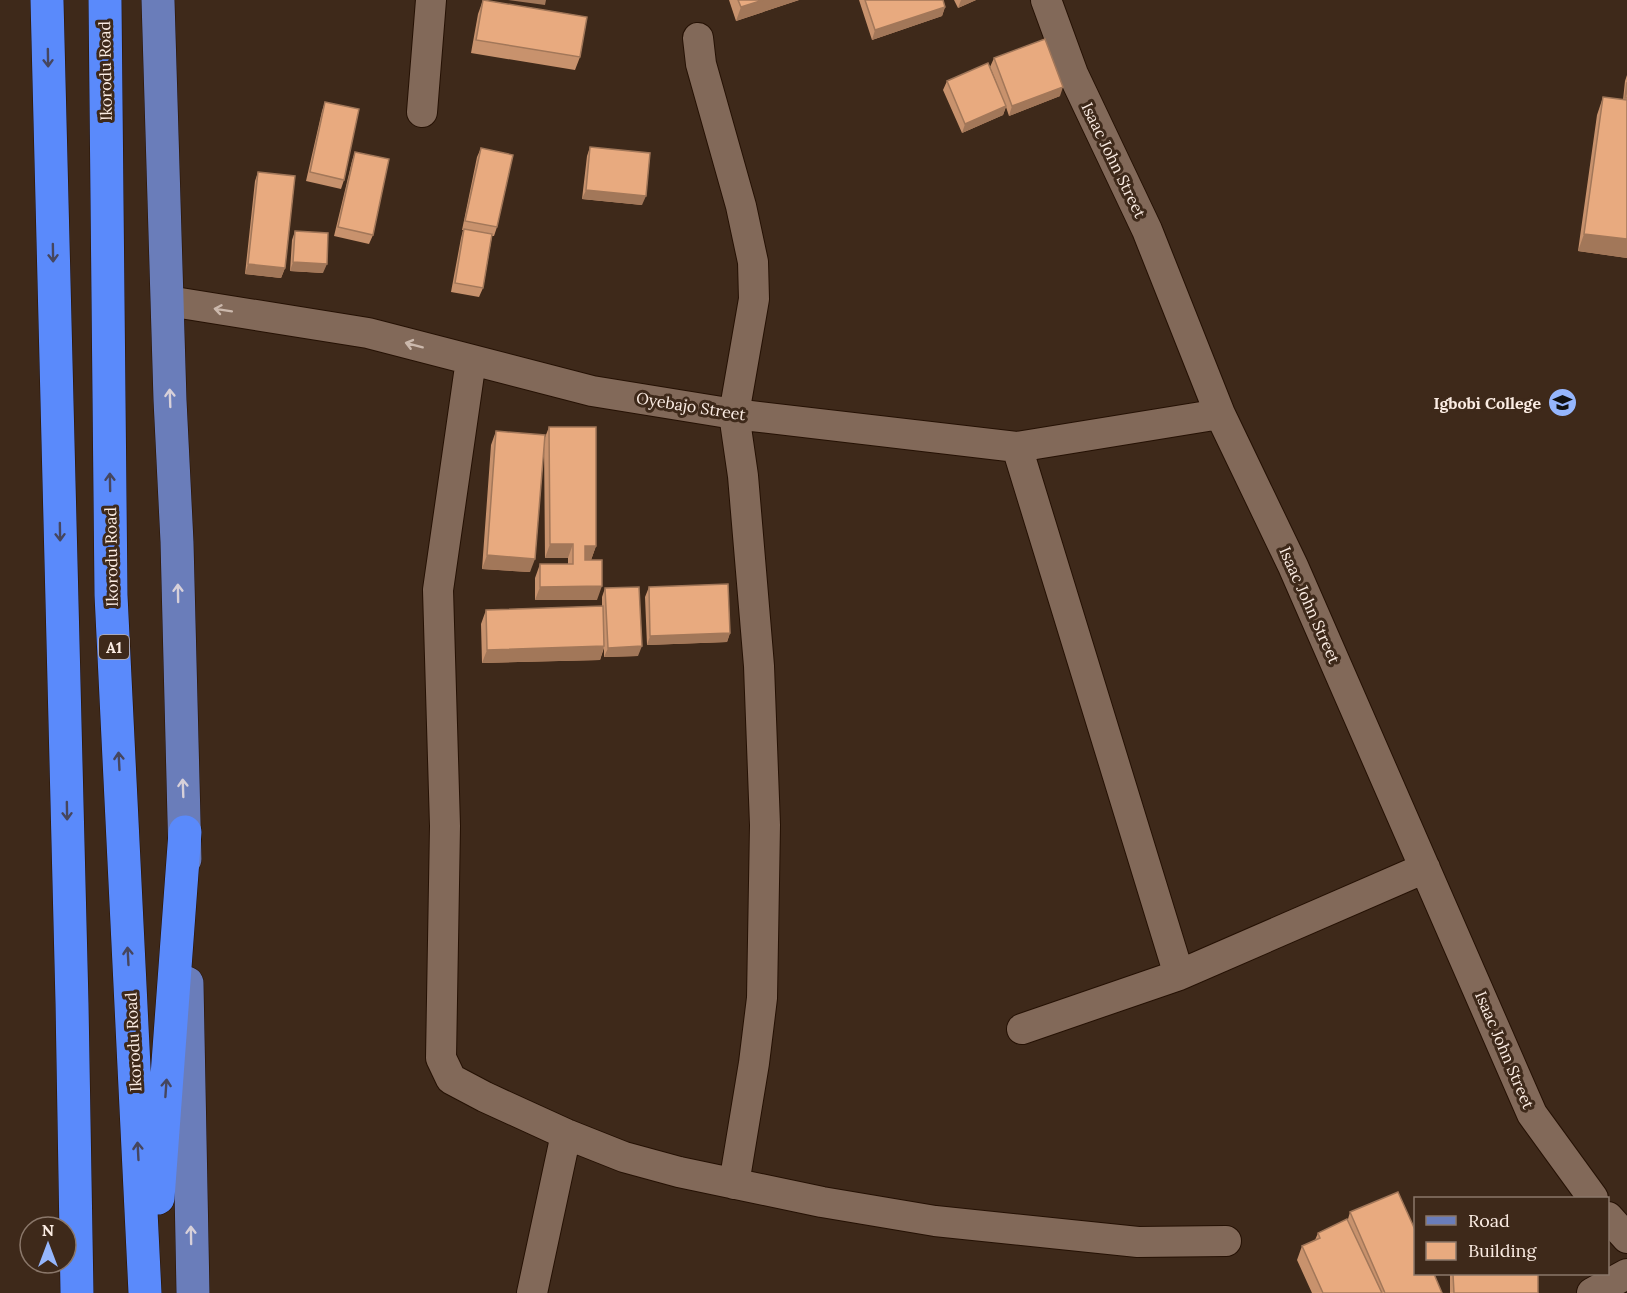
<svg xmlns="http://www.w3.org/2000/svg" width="1627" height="1293" font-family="Lora,serif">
  <rect width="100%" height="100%" fill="#3e291a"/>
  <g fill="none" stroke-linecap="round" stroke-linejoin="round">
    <defs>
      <path id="street" d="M1046,0L1073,74L1147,230L1220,414L1293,566L1532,1114L1593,1198
        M698,38L701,64L741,206L753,262L754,299L734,414L743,476L759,666L765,825L762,998L754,1063L734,1184
        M422,112L431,0
        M168,301L368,333L592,391L734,414L1017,447L1220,414
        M471,360L438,590L445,826L441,1058L451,1079L485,1097L566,1134L624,1157L679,1172L822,1202L935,1221L1138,1242L1226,1241
        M1017,447L1179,975
        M1022,1029L1179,975L1425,868
        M1608,1217L1627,1238
        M532,1293L566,1134
        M1592,1293L1627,1274"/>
      <path id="primary" d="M158,0L170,400L177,542L185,859
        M187,983L193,1293"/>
      <path id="highway" d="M47,0L72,1003L77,1293
        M105,0L111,595L145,1293
        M158,1198L185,832"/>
    </defs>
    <use href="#street" stroke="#251104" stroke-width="32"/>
    <use href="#primary" stroke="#251104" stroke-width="34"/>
    <use href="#highway" stroke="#251104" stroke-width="34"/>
    <use href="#street" stroke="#826959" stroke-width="30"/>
    <use href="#primary" stroke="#6a7dba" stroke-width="33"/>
    <use href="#highway" stroke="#5a8afb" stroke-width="33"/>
  </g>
  <path fill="#c8926d" d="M483,0L580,57L575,70L471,53L478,14Z
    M729,0H799L736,21Z
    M859,0H943L945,7L942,16L872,40Z
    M954,0H976L958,8Z
    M994,58L1060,96L1009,116L1006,107L1003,115L962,133L943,90L947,81L997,84L990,67Z
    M1627,75V258L1578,251L1597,115L1603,97L1623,100L1625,81Z
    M325,102L344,180L341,189L306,181L322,111Z
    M590,147L642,205L582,199L587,156Z
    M481,148L497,227L494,236H492L483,288L479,297L451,292L461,238L463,230H462L477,157Z
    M355,152L373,235L369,244L334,236L352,161Z
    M258,172L285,268L281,278L245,274L255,181Z
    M295,231L323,273L290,271L292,240Z
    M549,427L596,546L591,560L597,600H535V578L540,564H568V558H545L544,442L530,572L482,569L491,445L496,431L544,440Z
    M649,587L730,633L727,642L647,645L645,597Z
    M605,588L638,656L604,657V648L600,660L482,663L481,624L486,610L602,606V597Z
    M1350,1212L1442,1293H1312L1297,1260L1302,1246L1315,1240L1318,1233L1348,1219Z
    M1450,1274H1538V1293H1450Z"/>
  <path fill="#a27759" d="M508,0H546L545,5Z
    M763,0H799L736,21L741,7Z
    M961,0H976L958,8Z
    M945,7L942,16L872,40L875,30Z
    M1063,87L1060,96L1009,116L1012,106Z
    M1006,106L1003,115L962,133L965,124Z
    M586,190L646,196L642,205L582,199Z
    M1584,234L1627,239V258L1578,251Z
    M293,262L327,264L323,273L290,271Z
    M248,264L285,268L281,278L245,274Z
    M550,544H573L568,558H545Z
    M585,546H596L591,560H580Z
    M487,555L535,559L530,572L482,569Z
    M602,586L597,600H535L540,587Z
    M730,633L727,642L647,645L650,636Z
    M604,646L600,660L482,663L487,650Z
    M642,646L638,656L604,657L608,648Z"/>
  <path fill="#e8aa7f" stroke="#a27759" stroke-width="1.5" d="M483,0L587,17L580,57L476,40Z
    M738,0H763L741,7Z
    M865,0H943L945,7L875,30Z
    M1045,39L1063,87L1012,106L994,58Z
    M988,63L1006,106L965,124L947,81Z
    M1627,82V98H1625Z
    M1603,97L1627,100V239L1584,234Z
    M325,102L359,109L344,180L310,172Z
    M590,147L650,153L646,196L586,190Z
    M481,148L513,155L497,227L465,221Z
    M355,152L389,159L373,235L338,227Z
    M258,172L295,176L285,268L248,264Z
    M464,229L492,234L483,288L455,283Z
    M295,231L328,233L327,264L293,262Z
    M549,427H596V546H585V560H602V586L540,587V564H573V544H550Z
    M496,431L545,435L535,559L487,555Z
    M728,584L730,633L650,636L649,587Z
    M639,587L642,646L608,648L605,588Z
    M603,606L604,646L487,650L486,610Z
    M1398,1192L1416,1232V1274H1434L1442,1293H1385L1350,1212Z
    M1347,1219L1382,1293H1323L1302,1246L1320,1238L1318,1233Z
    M1453,1274H1538V1293H1454Z"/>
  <defs><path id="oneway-shaft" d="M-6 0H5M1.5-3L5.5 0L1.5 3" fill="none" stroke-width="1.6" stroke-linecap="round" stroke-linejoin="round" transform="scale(1.5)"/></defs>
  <g stroke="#46465e">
    <use href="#oneway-shaft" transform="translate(48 58) rotate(89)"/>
    <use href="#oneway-shaft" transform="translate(53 253) rotate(89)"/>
    <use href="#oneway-shaft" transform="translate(110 482) rotate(-91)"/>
    <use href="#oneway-shaft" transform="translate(60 532) rotate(89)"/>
    <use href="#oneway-shaft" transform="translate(119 761) rotate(-93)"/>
    <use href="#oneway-shaft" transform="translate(67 811) rotate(89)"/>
    <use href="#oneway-shaft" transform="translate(128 956) rotate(-93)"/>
    <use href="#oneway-shaft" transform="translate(166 1088) rotate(-86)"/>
    <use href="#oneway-shaft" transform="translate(138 1151) rotate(-93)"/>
  </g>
  <g stroke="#cbb8ac">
    <use href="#oneway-shaft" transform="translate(223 310) rotate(-171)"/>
    <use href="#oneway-shaft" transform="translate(414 345) rotate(-165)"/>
  </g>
  <g stroke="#d7d0d9">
    <use href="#oneway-shaft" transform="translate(170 398) rotate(-92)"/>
    <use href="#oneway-shaft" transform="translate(178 593) rotate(-91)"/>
    <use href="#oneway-shaft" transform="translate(183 788) rotate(-92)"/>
    <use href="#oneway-shaft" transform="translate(191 1235) rotate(-91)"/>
  </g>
  <defs>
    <symbol id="school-disc" viewBox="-11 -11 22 22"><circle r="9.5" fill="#95b6fd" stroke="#3e291a"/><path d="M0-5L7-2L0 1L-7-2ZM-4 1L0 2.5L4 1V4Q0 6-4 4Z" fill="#111"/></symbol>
  </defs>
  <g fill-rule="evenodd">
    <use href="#school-disc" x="1546" y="386" width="33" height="33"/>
  </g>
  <g text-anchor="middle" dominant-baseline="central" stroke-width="6" stroke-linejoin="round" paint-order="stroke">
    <rect fill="#3e291a" stroke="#c2b2a7" stroke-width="1.5" x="99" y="635" width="30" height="24" rx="4.5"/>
    <g font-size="15" font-weight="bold" fill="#fbece3">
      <text x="114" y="647">A1</text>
    </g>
    <g font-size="16" fill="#fbece3" stroke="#3e291a">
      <text transform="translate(105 71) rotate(-91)">Ikorodu Road</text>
      <text transform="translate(1114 160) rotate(64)">Isaac John Street</text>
      <text transform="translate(691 406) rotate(9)">Oyebajo Street</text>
      <text transform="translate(111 557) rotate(-91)">Ikorodu Road</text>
      <text transform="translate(1310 605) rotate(66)">Isaac John Street</text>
      <text transform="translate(133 1042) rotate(-93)">Ikorodu Road</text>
      <text transform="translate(1505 1050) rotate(67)">Isaac John Street</text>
    </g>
    <g font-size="16" font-weight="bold" fill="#fbece3" stroke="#3e291a" text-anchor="end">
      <text x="1541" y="403">Igbobi College</text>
    </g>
  </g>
  <rect x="1414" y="1197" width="195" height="78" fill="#3e291a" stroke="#8a776a" stroke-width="1.5"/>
  <rect x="1426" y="1216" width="30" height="9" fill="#6a7dba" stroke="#8a776a" stroke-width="1.5"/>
  <text x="1468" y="1227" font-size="18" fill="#fbece3">Road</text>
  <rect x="1426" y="1242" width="30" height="18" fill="#e8aa7f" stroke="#8a776a" stroke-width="1.5"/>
  <text x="1468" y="1257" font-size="18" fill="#fbece3">Building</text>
  <g transform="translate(48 1245)"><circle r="28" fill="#3e291a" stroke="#8a776a" stroke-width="1.5"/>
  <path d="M0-4.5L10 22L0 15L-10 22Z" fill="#95b6fd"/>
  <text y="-9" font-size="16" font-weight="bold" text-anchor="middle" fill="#fbece3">N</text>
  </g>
</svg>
